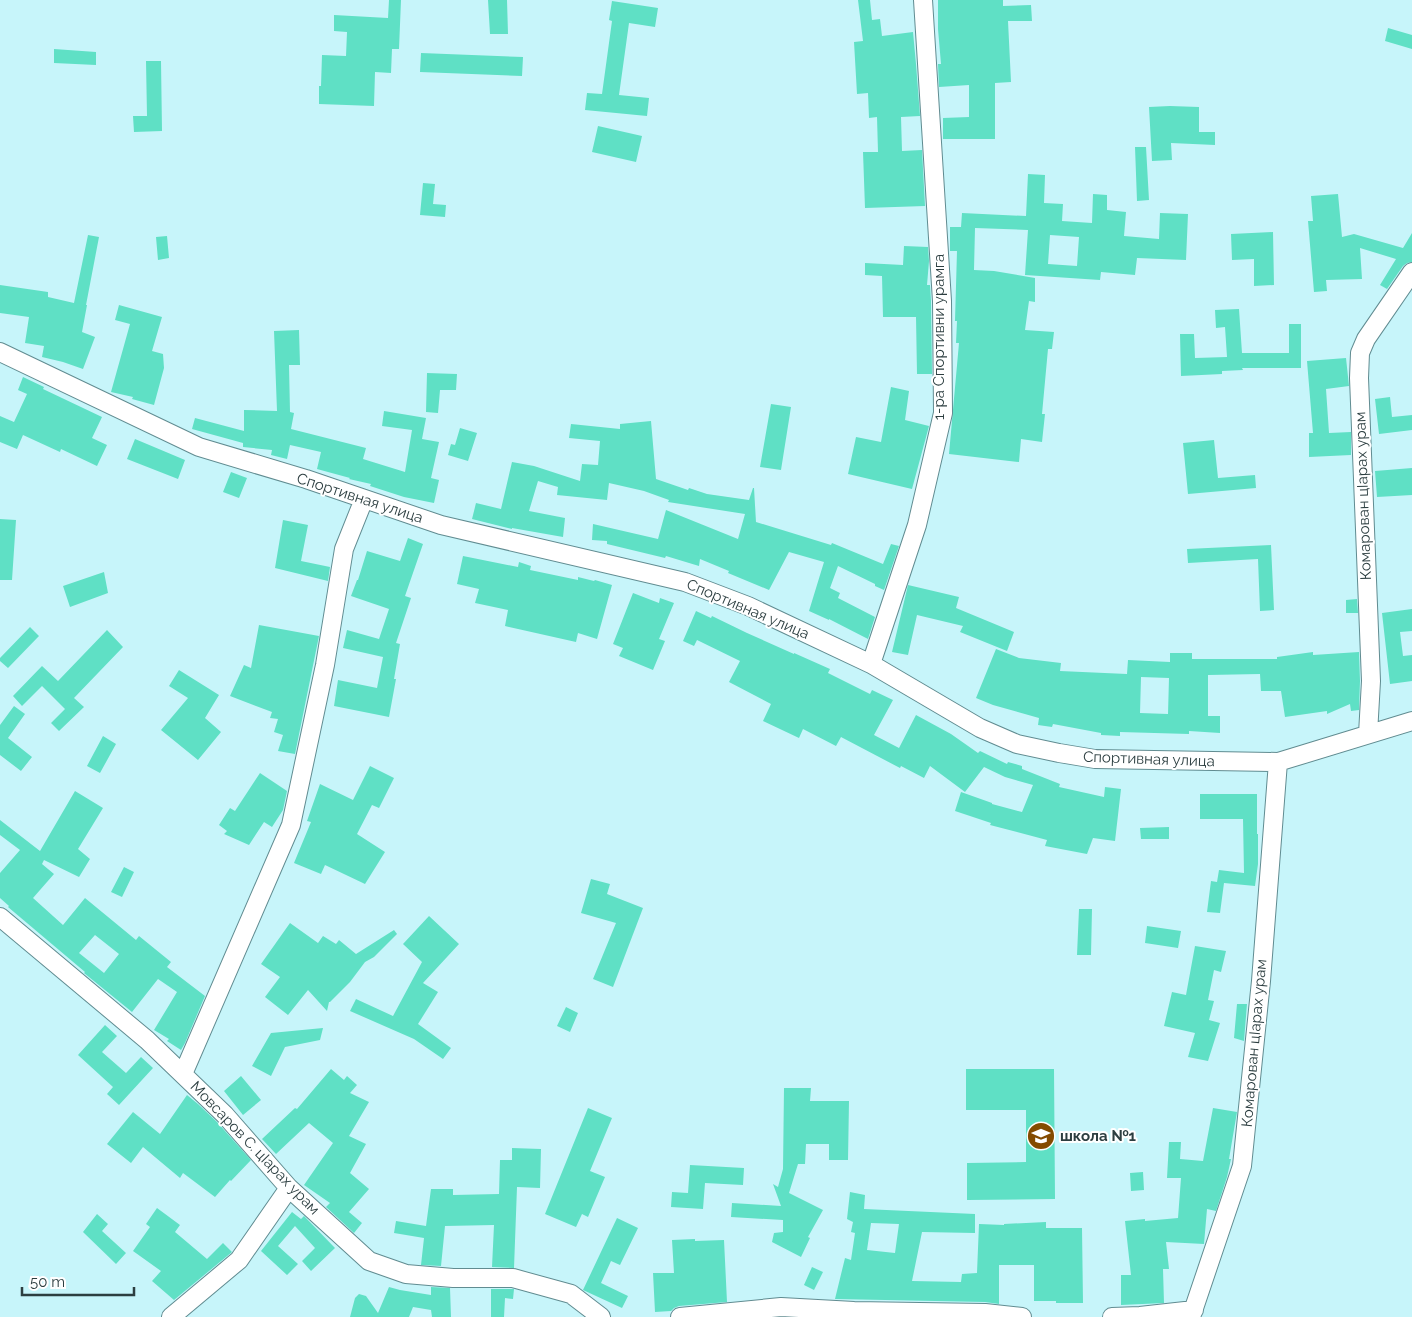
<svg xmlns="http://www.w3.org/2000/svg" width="1412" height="1317" font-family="Raleway,sans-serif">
  <rect width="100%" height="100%" fill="#c7f5fa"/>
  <path fill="#5fe0c5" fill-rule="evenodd" d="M389,0H401L399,49H392L391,73L375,72L374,106L319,104V86H321L322,55L346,56L347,32L334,31V15L388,18Z
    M488,0H507L508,34H490Z
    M858,0H870L872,20L880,19L882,36L913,32L916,64L920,116L901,117L902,151L922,150L925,206L865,208L863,152H878L877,117L869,118L868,93L857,94L854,42L863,41Z
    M938,0H1003V6L1031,5L1032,21H1008L1011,82L995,83V139H943V118L969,117V85L939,87L938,64H941L938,29Z
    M612,1L658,8L655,27L629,23L619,95L649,98L647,116L585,110L587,93L602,94L612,21L609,20Z
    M1388,28L1412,35V49L1385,41Z
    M54,49L96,52V65L54,63Z
    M421,53L523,57L522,76L420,72Z
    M146,61H161L162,131L134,132L133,116H147Z
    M1170,106L1199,107V132H1215V145L1171,143L1172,160L1152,161L1149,107Z
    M598,126L642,136L636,162L592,152Z
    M1135,147H1146L1149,200L1137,201Z
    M1028,174L1045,175L1044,203L1063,204L1062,221L1092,223L1093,194L1107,195V210L1126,212L1124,236L1159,239L1160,213L1188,214L1186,260L1137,258L1135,275L1101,272L1100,280L1025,275L1028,230L975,228L974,270L994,271L1035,278V302L1029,301L1025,330L1054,332L1052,349H1048L1042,414H1045L1042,442L1021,439L1019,462L949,454L959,343H956L957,321H955L957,251H950V227H961L962,213L1026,216ZM1050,235L1079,237L1077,266L1048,264Z
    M423,183L435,184L433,204L446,205L445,217L420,215Z
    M1338,194L1342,237L1354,234L1403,248L1412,233V262L1407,263L1403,266L1387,289L1380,285L1396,259L1360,248L1362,279L1326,280L1327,291L1314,292L1308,221H1313L1311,196Z
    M1273,232L1274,285L1254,286V259L1232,260L1231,234Z
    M88,235L99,237L86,305H87L82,332L95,337L83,369L63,362L42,357L44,346L25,343L29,317L0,313V285L48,292V297L74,303Z
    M167,236L169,258L158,260L156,237Z
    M904,246L928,247L929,261L927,285H930L931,301L932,374H917L916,317H883L882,276L865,275V263L903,265Z
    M119,305L162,317L152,351L163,354L164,368L154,405L132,399L133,397L111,392L130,324L115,320Z
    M1239,309L1242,353H1289V324H1301V368H1242L1243,370L1222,371V374L1181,376L1180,334H1194L1195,358L1227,357L1225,327L1216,328L1215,310Z
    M299,330L300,365H289L290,412L294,413L291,429L366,448L363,459L405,472L412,430L382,426L384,411L426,418L422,439L439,442L431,478L439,480L434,503L404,497L370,486L371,484L349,479L350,478L317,469L321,452L290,445L287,459L271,455L272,450L243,447V443L192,429L195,418L244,431V410L277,411L274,331Z
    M1346,358L1349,386L1326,389L1329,433L1351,432V455L1309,457V433H1313L1307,361Z
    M427,373L457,374L456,390H440L438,413L426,412Z
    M23,377L44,387L43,389L102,417L92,438L107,445L97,466L61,449L60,452L23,435L17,449L0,442V416L14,422L27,394L18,390Z
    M891,387L909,391L905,420L929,426L912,489L848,474L856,437L881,442Z
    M1390,397L1392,417L1412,415V430L1379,434L1375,399Z
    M771,404L791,407L781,470L760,467Z
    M651,421L656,479L688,490L689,488L707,494L749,500L753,488H754L756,522L831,545L832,543L883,564L891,544L899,546L884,590L875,586V584L838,566L830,588L840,593L838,598L875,617L868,639L829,619V620L809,611L824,562L789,552L769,590L728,573L729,571L700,559L699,566L666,556L665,558L607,544V541L592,540L593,524L658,539L666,510L738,539L745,514L668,502L669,500L644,491L609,483L607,500L557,495L558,487L538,481L529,511L565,518L563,537L512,528V529L472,519L476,503L501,509L512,462L534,466L580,481L582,464L598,465L600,441L569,438L571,424L620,429V424Z
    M460,428L477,433L468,461L448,455L451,444L455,445Z
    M135,439L185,460L178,479L127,459Z
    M1214,440L1218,478L1255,475L1256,488L1188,494L1183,443Z
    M1412,468V495L1377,497L1375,471Z
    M231,472L247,478L239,498L223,492Z
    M0,519L16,520L12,580H0Z
    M283,520L308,525L301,561L330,567L328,581L275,568Z
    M408,538L423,544L405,596L411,598L396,643L400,644L394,679H396L389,717L334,706L338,680L377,688L383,657L343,648L347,630L379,639L389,609L351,596L357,580H358L367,551L400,561Z
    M1271,545L1274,610L1260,611L1258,559L1188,563L1187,549Z
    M463,556L518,567L519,562L531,566L530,570L578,580V577L594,581L595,580L612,585L597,639L578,633L576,642L505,626L508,610L475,603L479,589L457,584Z
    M104,572L108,593L70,607L63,586Z
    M908,585L959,597L956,608L1014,632L1007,651L960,632L963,626L917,615L908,655L892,652Z
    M633,593L659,603L660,598L674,603L659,639L665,641L653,670L619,656L623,648L613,644Z
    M1357,599L1358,613H1346V600Z
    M1412,609V631L1400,632L1403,656L1412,655V681L1390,684L1382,613Z
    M696,611L711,618L712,616L747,633L794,654V653L830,669L828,673L870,694L872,690L893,700L874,735L899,748L916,715L951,734L978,753L980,751L1007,764L1008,762L1022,766V769L1060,784L1059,787L1104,797L1105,787L1121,789L1115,841L1093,838L1087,854L1045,846L1047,840L990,825L991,823L955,811L961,792L992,803V804L1022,812L1033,785L1005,777L984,767L965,792L930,766L924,778L901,766L900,768L841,737L836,746L803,729L799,738L763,721L771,704L729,682L740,661L697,640L694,646L683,641Z
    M259,625L319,636L295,754L278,751L283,735L274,732L278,719L270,718L272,712L230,696L244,665L251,668Z
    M30,627L39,636L8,668L0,661V658Z
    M107,630L123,647L74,698L84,707L59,731L51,723L65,709L42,686L22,706L13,696L42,666L58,681Z
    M996,649L1019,658L1061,663L1060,671L1127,674L1128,660L1170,662V653H1192V659H1277V657L1313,652V655L1359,652L1360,681L1359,710L1351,711L1350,704L1327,714V711L1285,717L1281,691H1261L1260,674L1208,675V716H1220V733L1189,731V734L1120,732V736L1101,735V733L1053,724L1052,727L1038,725L1039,718L993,705L976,698ZM1141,677L1169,678L1168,714L1140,713Z
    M179,670L219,695L205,718L221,732L198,760L161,730L188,698L169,686Z
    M14,706L25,714L8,738L32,757L21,771L0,755V725Z
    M103,736L116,744L100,773L87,766Z
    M370,766L394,778L379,808L372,805L357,834L385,852L365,884L325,865L321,874L294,863L311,822L307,821L320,784L353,800Z
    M260,773L287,791L283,810L272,827L264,822L249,845L224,834L227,831L219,825L230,808L235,811Z
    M75,791L103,808L78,849L90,859L79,877L44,860L42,864L54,874L33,898L63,925L85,898L136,940L139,936L171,962L167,967L205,996L185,1043L181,1050L167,1041L169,1039L154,1030L177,992L158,979L132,1012L84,973L85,972L8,907L9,906L0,898V873L20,850L0,835V820L40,851ZM95,935L119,954L104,973L79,953Z
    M1200,794H1257V834H1258V864L1255,886L1224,883L1220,913L1207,912L1211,881L1217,882L1219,870L1244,873L1243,819H1200Z
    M1169,827V839H1141L1140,828Z
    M124,867L134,872L122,897L111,892Z
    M591,879L610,884L607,894L643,908L613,987L593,979L616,923L581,913Z
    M1079,909H1092L1091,955H1077Z
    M429,916L459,944L423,983L438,992L418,1024L451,1048L443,1059L414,1039L350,1011L356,999L393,1016L422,962L403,944Z
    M290,923L318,943L323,936L336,944L339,940L356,954L394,930L397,934L374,957L365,962L350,982L330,1002H329L327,1011L308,990L288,1015L265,997L280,977L261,964Z
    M1147,926L1181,931L1178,948L1145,943Z
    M1195,946L1226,951L1221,972L1214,970L1208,1000L1214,1001L1209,1020L1220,1023L1208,1061L1188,1057L1195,1033L1164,1026L1172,992L1186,995Z
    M1237,1004H1247L1244,1041L1234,1038Z
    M566,1007L578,1013L570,1032L557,1026Z
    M105,1025L117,1036L102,1052L126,1073L141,1057L153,1068L119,1105L107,1094L113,1087L78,1055Z
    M323,1028L320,1040L285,1047L271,1076L252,1066L271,1033Z
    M331,1069L344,1080L347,1076L357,1085L350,1093L369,1102L349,1136L366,1144L350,1173L369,1189L349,1212L362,1223L354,1233L326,1207L330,1203L304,1185L333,1143L309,1123L276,1154L262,1139L295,1108L297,1109Z
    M966,1069H1054L1055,1199L967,1200V1163L1026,1162V1110H966Z
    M241,1076L261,1100L243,1115L224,1091Z
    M784,1088H811L810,1101H849L848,1160H829V1144H806L805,1164H798L789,1193L823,1210L808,1237L810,1238L801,1257L772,1242L774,1233L783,1232V1220L731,1217L732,1203L781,1206L773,1184L778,1187L783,1169Z
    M187,1095L198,1104L217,1122L251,1160L231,1181L230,1180L215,1197L183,1173L180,1178L143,1147L131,1163L107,1144L133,1112L160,1134Z
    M588,1108L612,1118L590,1171L605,1177L588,1217L582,1214L576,1227L545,1214Z
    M1213,1108L1237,1112L1229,1159H1231L1227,1177L1216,1211L1207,1209L1204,1244L1166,1242L1169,1269H1163L1164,1303L1121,1305V1275H1131L1125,1221L1145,1219V1221L1178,1218L1181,1178H1167L1169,1142H1181L1180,1159L1203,1161Z
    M512,1148L541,1149L540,1188L517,1187L514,1268L492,1267L494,1225L445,1226L441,1266L421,1265L424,1238L394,1233L396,1221L426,1226L431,1189H453V1195L499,1194L500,1160H512Z
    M690,1165L744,1168L743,1185L705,1183L703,1209L671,1207L672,1192L688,1193Z
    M1143,1172L1144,1190L1131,1191L1130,1173Z
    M850,1192L865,1195L864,1209L975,1214V1233L922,1232L912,1281L961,1282L962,1274L977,1273L979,1224L1004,1225V1224L1046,1222V1228H1082L1083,1303H1056V1301H1034V1265H999V1304L985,1302L835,1299L845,1258L851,1260L855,1233L851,1232L853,1222L847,1219ZM871,1223L899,1224L895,1253L867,1250Z
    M157,1208L180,1225L175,1232L207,1259L223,1243L232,1252L174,1300L152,1281L161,1271L133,1251L150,1227L146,1224Z
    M292,1212L301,1219L304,1216L335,1248L311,1271L302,1261L315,1248L295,1226L278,1246L298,1264L287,1275L261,1251Z
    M97,1214L108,1224L102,1231L126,1253L116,1264L83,1232Z
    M617,1218L638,1228L620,1265L611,1261L601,1283L628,1296L622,1308L583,1290Z
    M695,1239V1241L724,1240L727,1302L679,1306L674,1308L671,1311L655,1312L653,1273H674L672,1240Z
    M812,1267L823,1272L814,1290L804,1285Z
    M389,1287L400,1290L431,1295V1287L450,1288L451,1317H432L431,1310L413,1307L409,1317H350L355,1298L359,1294L366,1296L378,1313Z
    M491,1289H514L513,1299L505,1298L504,1317H491Z"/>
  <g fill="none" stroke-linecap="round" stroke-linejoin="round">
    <defs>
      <path id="street" d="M0,352L199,447L306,479L441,525L685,582L748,606L871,664L980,728L1017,744L1059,753L1095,759L1278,762L1412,721
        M871,664L917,525L943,413L942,301L923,0
        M1368,734L1371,681L1359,378L1360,353L1366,339L1412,272
        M0,917L147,1040L225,1115L289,1188L369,1261L406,1274L453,1278H513L571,1294L601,1317
        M183,1074L291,825L325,665L344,549L364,499
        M171,1317L239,1260L289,1188
        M680,1317L781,1307L854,1311L985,1313L1022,1317
        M1112,1317L1140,1316L1194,1310
        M1191,1317L1242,1166L1261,981L1278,762"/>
    </defs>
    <use href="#street" stroke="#618c91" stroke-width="20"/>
    <use href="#street" stroke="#fff" stroke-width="18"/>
  </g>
  <defs>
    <symbol id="school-disc" viewBox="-11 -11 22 22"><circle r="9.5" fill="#844b00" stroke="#fff"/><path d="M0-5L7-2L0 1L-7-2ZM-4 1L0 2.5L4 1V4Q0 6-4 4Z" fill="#fff"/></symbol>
  </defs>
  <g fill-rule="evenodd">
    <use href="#school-disc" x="1025" y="1120" width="32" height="32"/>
  </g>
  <g text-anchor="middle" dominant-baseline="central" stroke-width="4" stroke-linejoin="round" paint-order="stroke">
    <g font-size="15" fill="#2c3e40" stroke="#fff">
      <text transform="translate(939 337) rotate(-90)">1-ра Спортивни урамга</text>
      <text transform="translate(1363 496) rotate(-92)">Комарован цIарах урам</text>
      <text transform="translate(360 498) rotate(18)">Спортивная улица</text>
      <text transform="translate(748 609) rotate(23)">Спортивная улица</text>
      <text transform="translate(1149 759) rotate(2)">Спортивная улица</text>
      <text transform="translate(1254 1043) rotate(-85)">Комарован цIарах урам</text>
      <text transform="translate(255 1148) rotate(46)">Мовсаров С. цIарах урам</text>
    </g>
    <g font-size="15" font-weight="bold" fill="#2c3e40" stroke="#fff" text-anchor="start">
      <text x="1060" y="1136">школа №1</text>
    </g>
  </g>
  <path d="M22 1287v8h112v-8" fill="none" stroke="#2c3e40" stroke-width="2.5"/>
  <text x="30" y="1287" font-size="15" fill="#2c3e40" stroke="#ffffff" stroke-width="4" paint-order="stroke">50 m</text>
</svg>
